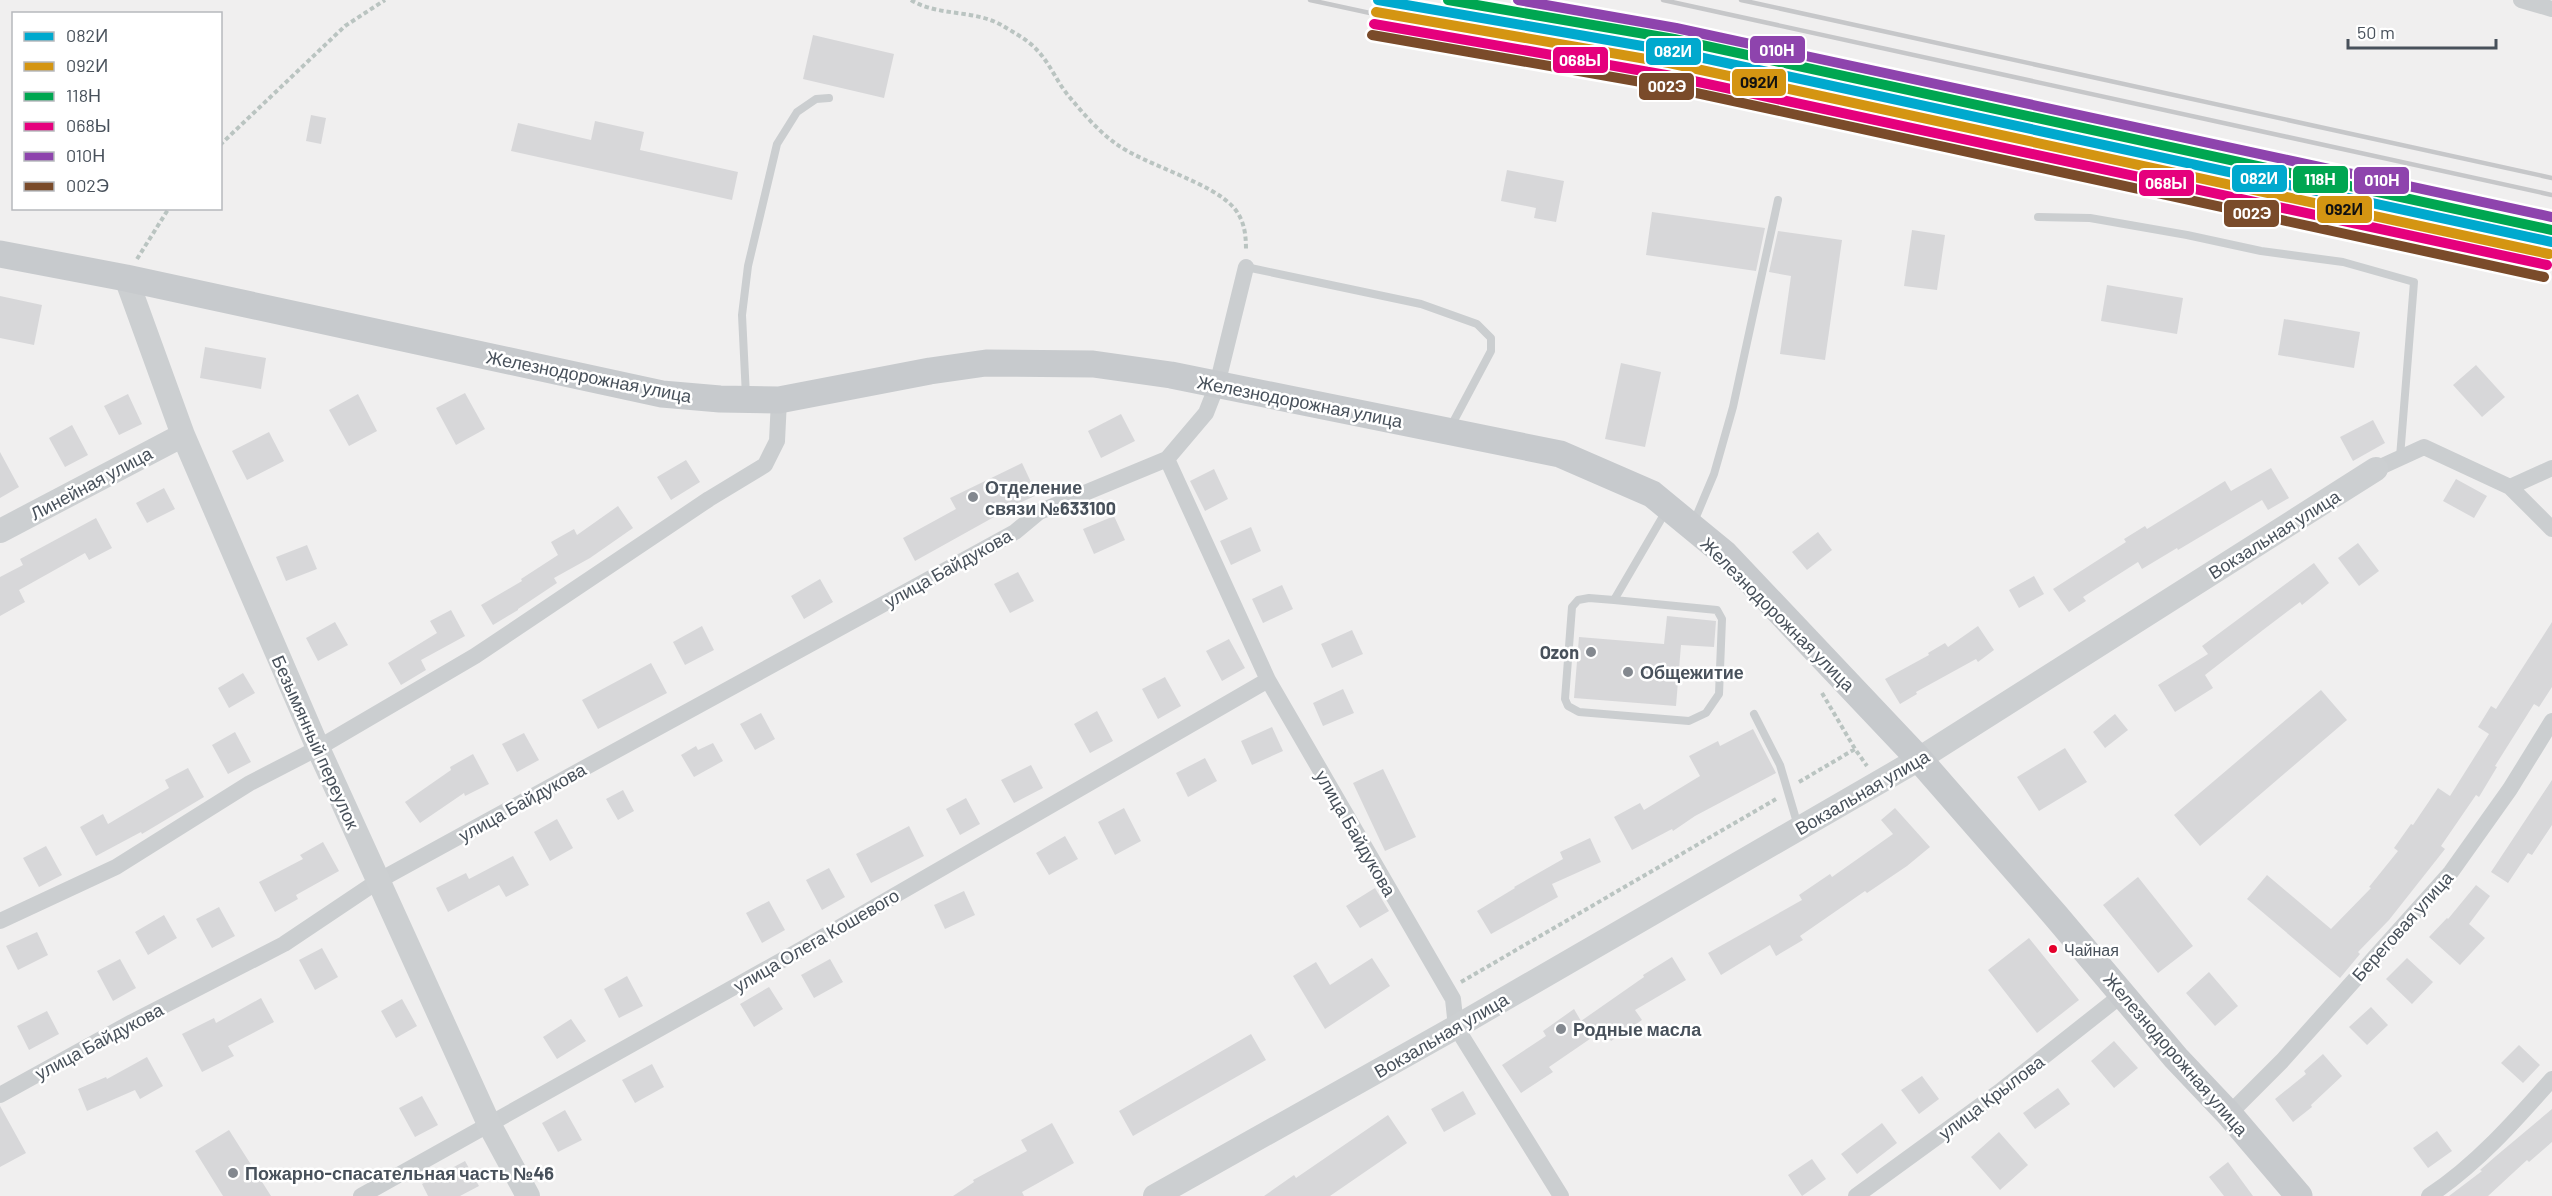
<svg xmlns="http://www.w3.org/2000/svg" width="2552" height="1196" font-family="Barlow,sans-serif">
  <rect width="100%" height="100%" fill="#f0efef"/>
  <path fill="#d7d7d9" d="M813,35L894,54L884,98L803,79Z
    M311,115L326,118L321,144L306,141Z
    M595,121L644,132L640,150L738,172L732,200L511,151L518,123L591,140Z
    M1507,170L1564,181L1556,222L1534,218L1536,208L1501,201Z
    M1652,212L1765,228L1756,271L1646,255Z
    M1912,230L1945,235L1937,290L1904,286Z
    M1778,231L1842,240L1825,360L1780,354L1791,276L1769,272Z
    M2107,285L2183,298L2177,334L2101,321Z
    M0,296L42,305L34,345L0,338Z
    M2284,319L2360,332L2354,368L2278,355Z
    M205,347L266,358L261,389L200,378Z
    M1621,363L1661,372L1645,447L1605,439Z
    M2476,365L2505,397L2482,417L2453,385Z
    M465,393L485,429L456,445L436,408Z
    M128,394L142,424L119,435L104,406Z
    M358,394L377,431L349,446L329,410Z
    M1121,414L1135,441L1101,458L1088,431Z
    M2373,420L2385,443L2353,461L2340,437Z
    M72,425L88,455L65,467L49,438Z
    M269,432L284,461L247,480L232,451Z
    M0,452L19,487L0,498Z
    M686,460L700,482L671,500L657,477Z
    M1022,463L1037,495L993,515L994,517L915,561L903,538L956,509L950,498Z
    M2271,468L2289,498L2268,510L2262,500L2178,550L2177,548L2142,569L2138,562L2083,597L2086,601L2069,612L2053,589L2126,542L2124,539L2145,526L2147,529L2225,481L2231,491Z
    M1214,469L1228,499L1205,511L1190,481Z
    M2456,479L2487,496L2474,518L2443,501Z
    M164,488L175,509L147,523L136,503Z
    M618,506L633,528L590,558L554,578L557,583L518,609V610L493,625L481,605L522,581L521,579L558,555L551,542L574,529L577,535Z
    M1114,516L1125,540L1094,554L1083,529Z
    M96,518L112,548L89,560L85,553L19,590L25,602L0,616V577L23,565L20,559Z
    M1251,527L1261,551L1231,565L1220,541Z
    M1818,532L1832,550L1807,570L1792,552Z
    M2358,543L2379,571L2359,586L2338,558Z
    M307,545L317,569L286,581L276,557Z
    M2314,563L2329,583L2302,605L2300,602L2263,630L2205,675L2213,688L2175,712L2158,685L2208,654L2202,646Z
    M1018,572L1034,601L1010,613L994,584Z
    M2034,576L2044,594L2019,608L2009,590Z
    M820,579L833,602L804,619L791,596Z
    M1282,585L1293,609L1263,623L1252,599Z
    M451,610L465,636L421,660L426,670L401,685L388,663L437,633L430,621Z
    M1667,616L1716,621L1714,647L1681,645L1676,706L1574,698L1579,637L1664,644Z
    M335,622L348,645L318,661L306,638Z
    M2552,622V687L2539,707L2534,704L2495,766L2497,767L2479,797L2476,795L2441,846L2445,849L2389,920L2358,952L2360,954L2340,978L2247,899L2267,875L2331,929L2371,888L2369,887L2398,851L2394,848L2411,824L2413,825L2438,788L2450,796L2489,734L2478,727L2491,706L2496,709Z
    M702,626L714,650L685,665L673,642Z
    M1978,626L1994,650L1978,662L1976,659L1916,692L1917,694L1900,704L1885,679L1929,655L1928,653L1945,643L1948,647Z
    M1352,630L1363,654L1332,668L1321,644Z
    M1229,639L1245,668L1222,681L1206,651Z
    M651,663L667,693L598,729L582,700Z
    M243,673L255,693L229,708L218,688Z
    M1165,677L1181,706L1158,719L1142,689Z
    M1343,689L1354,713L1323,726L1313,703Z
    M2321,690L2347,720L2200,846L2174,815Z
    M1097,711L1113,741L1090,753L1074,724Z
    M761,713L775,739L755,750L740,724Z
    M2115,714L2128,730L2105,748L2093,732Z
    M1272,727L1283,751L1252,765L1241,741Z
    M1753,729L1776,773L1695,816L1673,831L1672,829L1632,850L1614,817L1640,803L1644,810L1700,776L1689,756L1718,741L1720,746Z
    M235,732L251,762L228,774L212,745Z
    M524,733L539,760L517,772L502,744Z
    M713,743L723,761L694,777L681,755L696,746L698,750Z
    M2065,748L2087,782L2039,811L2017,777Z
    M473,754L489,784L465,796L464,793L420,823L405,802L451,770L450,767Z
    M1205,758L1217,781L1188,797L1176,773Z
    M1031,765L1043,788L1014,803L1001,780Z
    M188,768L204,797L142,834L141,832L96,856L80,827L103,814L108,824L169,788L165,780Z
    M1383,769L1416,837L1385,851L1353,783Z
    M2552,780V825L2532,855L2528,853L2508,883L2491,872Z
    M623,790L634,811L618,820L606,799Z
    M966,798L980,824L960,835L946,809Z
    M1124,808L1141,841L1115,855L1098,822Z
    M1895,808L1930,847L1907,866L1867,893L1865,891L1800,936L1803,940L1776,956L1770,945L1721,975L1708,953L1802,900L1799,895L1830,874L1832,877L1893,834L1881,820Z
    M557,819L573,848L550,861L534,832Z
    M909,826L924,856L871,883L856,854Z
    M1065,836L1078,859L1049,875L1036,853Z
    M1590,838L1601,862L1552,884L1558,897L1491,934L1477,911L1515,888L1514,887L1563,859L1560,852Z
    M323,842L339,871L296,895L298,899L275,912L259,882L303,859L300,855Z
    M46,846L62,875L39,887L23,858Z
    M513,856L529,885L506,897L499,885L448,912L436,888L466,873L469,879Z
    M829,868L845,897L822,910L806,880Z
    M2138,877L2193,946L2158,973L2103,905Z
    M2476,885L2490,896L2469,924L2485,938L2460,965L2429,937L2447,918L2448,919Z
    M1375,888L1389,911L1360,928L1346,906Z
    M964,891L975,915L945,929L934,905Z
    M769,901L785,930L762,943L746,913Z
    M219,907L235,936L212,948L196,919Z
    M164,915L177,938L148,955L135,932Z
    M37,932L48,955L18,970L6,946Z
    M2029,938L2079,1000L2037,1033L1988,970Z
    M322,948L338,977L315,990L299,960Z
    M1672,957L1686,980L1635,1010L1642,1020L1611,1041L1603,1030L1549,1067L1553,1072L1521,1093L1502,1065L1546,1036L1543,1031L1574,1009L1581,1021L1644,977L1643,975Z
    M1372,958L1390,986L1325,1029L1293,976L1316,962L1330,985Z
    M2407,958L2433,982L2412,1004L2386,979Z
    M120,959L136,988L113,1001L97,971Z
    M830,959L843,982L814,998L801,975Z
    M2209,972L2238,1006L2215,1026L2186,993Z
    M627,976L643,1006L619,1018L604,989Z
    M769,987L783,1009L754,1027L740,1004Z
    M261,998L274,1022L228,1046L234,1056L202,1072L182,1034L214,1018L216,1023Z
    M402,999L417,1026L396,1038L381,1011Z
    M2371,1007L2388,1025L2367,1045L2349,1027Z
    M47,1011L59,1034L29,1050L17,1026Z
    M571,1019L586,1041L557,1059L543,1037Z
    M1251,1034L1266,1060L1133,1136L1119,1111Z
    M2114,1041L2138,1068L2114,1088L2091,1061Z
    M2519,1045L2540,1065L2523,1083L2501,1063Z
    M2323,1054L2342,1076L2311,1105L2312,1107L2293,1122L2275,1099L2306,1074L2304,1071Z
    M147,1057L163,1086L140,1099L135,1090L87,1111L78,1089L106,1077L107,1079Z
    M652,1064L664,1087L635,1103L622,1080Z
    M1922,1076L1939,1099L1919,1114L1901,1090Z
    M2058,1088L2070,1104L2035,1129L2023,1113Z
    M1463,1091L1476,1114L1444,1132L1431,1109Z
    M422,1096L438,1125L415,1137L399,1108Z
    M0,1106L26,1153L0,1167Z
    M2552,1109V1142L2529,1162L2527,1160L2488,1196H2449L2482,1171L2480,1170L2496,1156Z
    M565,1110L582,1140L558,1152L542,1123Z
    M1388,1115L1407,1143L1330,1196H1264L1294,1175L1296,1178Z
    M1052,1123L1074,1163L1022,1192L1024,1196H953L974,1182L973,1180L1027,1151L1021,1140Z
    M1882,1123L1897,1143L1857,1174L1841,1154Z
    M229,1130L271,1196H223L195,1151Z
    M2437,1131L2452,1151L2428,1168L2413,1148Z
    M1999,1132L2028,1165L2000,1190L1971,1157Z
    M1812,1159L1826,1179L1802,1196L1788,1175Z
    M465,1161L479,1186L460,1196H428L422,1184Z
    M2228,1162L2253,1196H2224L2209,1177Z"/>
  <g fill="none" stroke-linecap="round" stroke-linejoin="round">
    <path stroke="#bac4c1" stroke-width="4" stroke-dasharray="4.5 3" stroke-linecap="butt" d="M911,0C939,17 975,9 1003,26C1013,32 1028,40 1036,49C1049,62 1056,80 1067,94C1081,111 1097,130 1115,143C1146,166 1212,182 1234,208C1245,221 1246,236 1246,251
      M220,145L345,26L385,0
      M137,259L169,208
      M1822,693L1855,749
      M1799,782L1855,749L1867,766
      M1461,982L1776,799"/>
    <path stroke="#cbced0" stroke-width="8" d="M2038,217L2090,218L2187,235L2261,251L2343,262L2414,282L2400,457
      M1246,267L1421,304L1477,324L1491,338V351L1450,428
      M746,396L742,315L748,266L777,144L797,112L816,99L829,98
      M1693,524L1714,474L1733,407L1778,200
      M1614,600L1717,610L1722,619L1719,694L1706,713L1689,721L1579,712L1568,706L1565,699L1572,607L1578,600L1589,598L1614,600L1666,511
      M1754,714L1780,765L1798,826"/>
    <path stroke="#cbced0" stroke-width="16" d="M2521,0L2552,9
      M1167,459L1206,413L1217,385L1246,267
      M2376,469L2424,447L2510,487L2552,529
      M2510,487L2552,468
      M0,921L116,867L250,783L318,748L475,656L709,499L765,465L777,441L779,400
      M0,1095L132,1022L284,944L378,881L1015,532L1039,512L1167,459L1268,680L1453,999L1456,1027L1561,1196
      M2229,1114L2282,1061L2451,872L2510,789L2552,721
      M361,1196L802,949L1268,680
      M1856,1196L1999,1092L2123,994
      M2429,1196C2476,1165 2515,1121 2552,1079"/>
    <path stroke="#cccfd1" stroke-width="24" d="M126,278L183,435L318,748L489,1124L528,1196
      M0,531L183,435
      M1155,1196L1456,1027L1919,759L2376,469"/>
    <path stroke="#c7cacd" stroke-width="27" d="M0,254L126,278L662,394L720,399L779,400L930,371L986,363L1093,364L1171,375L1560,454L1652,494L1725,554L1919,759L2056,916L2176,1058L2229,1114L2299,1196"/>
    <path stroke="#c6c7c9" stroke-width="4.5" d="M1310,0L1393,18L1668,66L2552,258
      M1663,0L2552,195
      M1741,0L2552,178"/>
    <defs>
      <path id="rail-1" d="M1378,0L1671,51L2552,242"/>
      <path id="rail-2" d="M1376,12L1669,63L2549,254"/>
      <path id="rail-3" d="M1448,0L1674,39L2552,230"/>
      <path id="rail-4" d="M1374,24L1666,75L2547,265"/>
      <path id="rail-5" d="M1518,0L1676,28L2552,217"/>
      <path id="rail-6" d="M1372,35L1664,86L2544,277"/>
    </defs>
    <use href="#rail-1" stroke="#fff" stroke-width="15"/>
    <use href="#rail-2" stroke="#fff" stroke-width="15"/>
    <use href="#rail-3" stroke="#fff" stroke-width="15"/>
    <use href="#rail-4" stroke="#fff" stroke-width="15"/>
    <use href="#rail-5" stroke="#fff" stroke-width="15"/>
    <use href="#rail-6" stroke="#fff" stroke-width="15"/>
    <use href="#rail-1" stroke="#00a9ce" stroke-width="10"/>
    <use href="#rail-2" stroke="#d49512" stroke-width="10"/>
    <use href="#rail-3" stroke="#00a651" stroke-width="10"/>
    <use href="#rail-4" stroke="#e5007d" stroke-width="10"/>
    <use href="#rail-5" stroke="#8e44ad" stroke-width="10"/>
    <use href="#rail-6" stroke="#7a4b2a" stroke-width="10"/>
  </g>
  <g fill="#83888f" stroke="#fff" stroke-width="2">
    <circle cx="973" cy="497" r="6"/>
    <circle cx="1591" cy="652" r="6"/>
    <circle cx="1628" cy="672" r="6"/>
    <circle cx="1561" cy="1029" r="6"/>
    <circle cx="233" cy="1173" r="6"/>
  </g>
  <circle fill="#e4002b" stroke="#fff" stroke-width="2" cx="2053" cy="949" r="5"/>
  <g text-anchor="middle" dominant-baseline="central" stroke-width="5" stroke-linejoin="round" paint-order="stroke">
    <g font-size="16" fill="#48515b" stroke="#fff" text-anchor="start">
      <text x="2064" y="949">Чайная</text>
    </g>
    <g font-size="18" fill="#48515b" stroke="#fff">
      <text transform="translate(589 376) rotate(11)">Железнодорожная улица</text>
      <text transform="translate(1300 401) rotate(11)">Железнодорожная улица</text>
      <text transform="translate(91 483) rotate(-28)">Линейная улица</text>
      <text transform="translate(2274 534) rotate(-32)">Вокзальная улица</text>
      <text transform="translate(948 568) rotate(-29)">улица Байдукова</text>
      <text transform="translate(1778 614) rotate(45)">Железнодорожная улица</text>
      <text transform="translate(316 742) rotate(66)">Безымянный переулок</text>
      <text transform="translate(1862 792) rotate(-30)">Вокзальная улица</text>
      <text transform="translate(522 802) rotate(-29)">улица Байдукова</text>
      <text transform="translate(1356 833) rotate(60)">улица Байдукова</text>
      <text transform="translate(2402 926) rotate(-48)">Береговая улица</text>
      <text transform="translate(816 940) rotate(-30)">улица Олега Кошевого</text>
      <text transform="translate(1441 1035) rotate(-30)">Вокзальная улица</text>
      <text transform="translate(99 1041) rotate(-28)">улица Байдукова</text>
      <text transform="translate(2176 1054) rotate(49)">Железнодорожная улица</text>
      <text transform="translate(1991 1097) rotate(-37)">улица Крылова</text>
    </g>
    <g font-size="18" font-weight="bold" fill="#48515b" stroke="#fff" text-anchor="start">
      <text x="985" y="487">Отделение<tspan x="985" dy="21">связи №633100</tspan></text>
      <text x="1579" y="652" text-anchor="end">Ozon</text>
      <text x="1640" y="672">Общежитие</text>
      <text x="1573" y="1029">Родные масла</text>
      <text x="245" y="1173">Пожарно-спасательная часть №46</text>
    </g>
  </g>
  <g stroke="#fff" stroke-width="2">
    <rect x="1749" y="35" width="57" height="29" rx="6" fill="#8e44ad"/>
    <rect x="1645" y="37" width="57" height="29" rx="6" fill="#00a9ce"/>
    <rect x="1552" y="46" width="57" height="28" rx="6" fill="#e5007d"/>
    <rect x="1731" y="68" width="56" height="29" rx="6" fill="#d49512"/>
    <rect x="1638" y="72" width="57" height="29" rx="6" fill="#7a4b2a"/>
    <rect x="2231" y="164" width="57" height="29" rx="6" fill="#00a9ce"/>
    <rect x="2292" y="165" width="57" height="29" rx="6" fill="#00a651"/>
    <rect x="2353" y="166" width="57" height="29" rx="6" fill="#8e44ad"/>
    <rect x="2138" y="169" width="57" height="28" rx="6" fill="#e5007d"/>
    <rect x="2316" y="195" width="57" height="29" rx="6" fill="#d49512"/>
    <rect x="2223" y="199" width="57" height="29" rx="6" fill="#7a4b2a"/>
  </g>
  <g font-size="16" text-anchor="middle" font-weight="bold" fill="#fff">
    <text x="1777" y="56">010Н</text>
    <text x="1673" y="57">082И</text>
    <text x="1580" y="66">068Ы</text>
    <text x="1667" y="92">002Э</text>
    <text x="2259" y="184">082И</text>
    <text x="2320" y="185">118Н</text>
    <text x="2382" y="186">010Н</text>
    <text x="2166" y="189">068Ы</text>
    <text x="2252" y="219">002Э</text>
  </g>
  <g font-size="16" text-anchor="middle" font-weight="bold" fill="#111">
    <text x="1759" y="88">092И</text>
    <text x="2344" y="215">092И</text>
  </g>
  <rect x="12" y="12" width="210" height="198" fill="#ffffff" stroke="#b6b9bd" stroke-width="1.5"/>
  <rect x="24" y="32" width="30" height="9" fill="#00a9ce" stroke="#b6b9bd" stroke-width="1.5"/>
  <text x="66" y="42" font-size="18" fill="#48515b">082И</text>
  <rect x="24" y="62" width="30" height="9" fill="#d49512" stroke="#b6b9bd" stroke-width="1.5"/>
  <text x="66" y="72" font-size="18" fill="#48515b">092И</text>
  <rect x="24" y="92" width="30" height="9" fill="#00a651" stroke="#b6b9bd" stroke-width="1.5"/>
  <text x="66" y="102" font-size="18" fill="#48515b">118Н</text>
  <rect x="24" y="122" width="30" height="9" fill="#e5007d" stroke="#b6b9bd" stroke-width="1.5"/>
  <text x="66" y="132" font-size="18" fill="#48515b">068Ы</text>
  <rect x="24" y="152" width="30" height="9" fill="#8e44ad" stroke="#b6b9bd" stroke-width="1.5"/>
  <text x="66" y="162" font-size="18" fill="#48515b">010Н</text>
  <rect x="24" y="182" width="30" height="9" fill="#7a4b2a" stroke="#b6b9bd" stroke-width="1.5"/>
  <text x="66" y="192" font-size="18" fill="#48515b">002Э</text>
  <path d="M2348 39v9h148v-9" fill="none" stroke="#48515b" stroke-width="3"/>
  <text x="2357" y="39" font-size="18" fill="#48515b" stroke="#ffffff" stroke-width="4.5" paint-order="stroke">50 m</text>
</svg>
